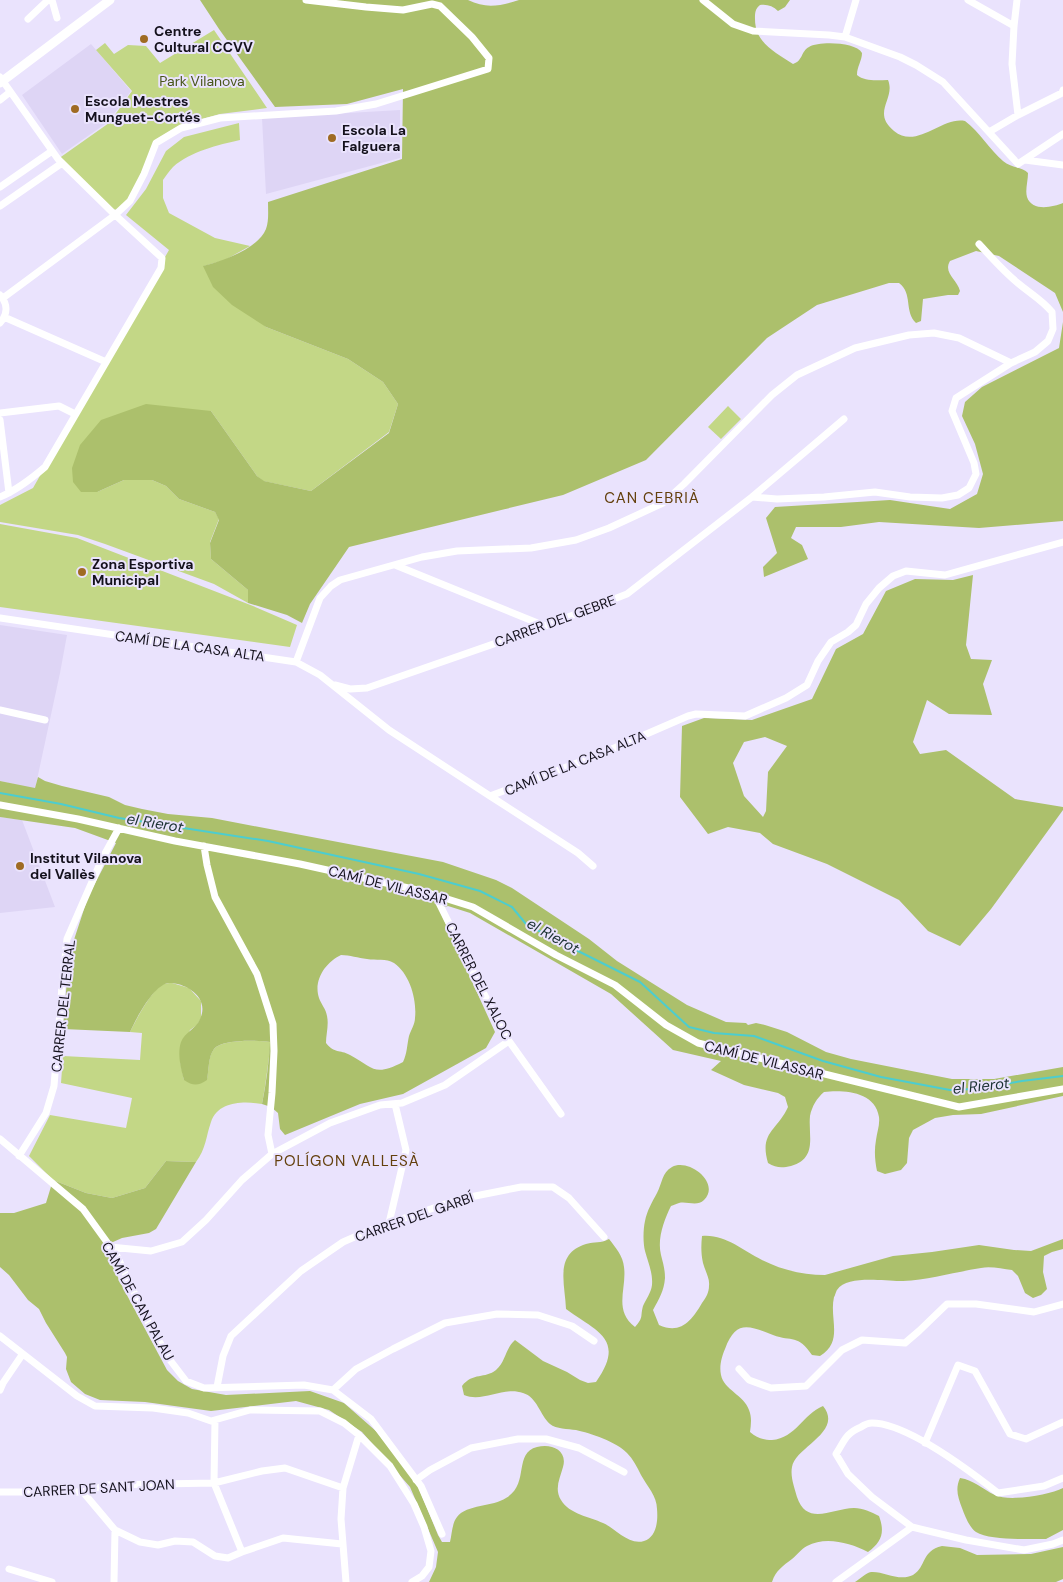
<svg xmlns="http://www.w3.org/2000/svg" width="1063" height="1582" font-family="'DM Sans',sans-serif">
  <rect width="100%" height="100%" fill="#eae3fd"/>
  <path fill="#ded5f5" d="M91,44L131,91L108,122L62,154L22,95Z
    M400,110V158L266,194L262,118Z
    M0,625L67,635L60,673L35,789L0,781Z
    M0,817L22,820L55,907L0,913Z"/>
  <path fill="#c3d786" d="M214,30L267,108L220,114L180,125L157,139L130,197L117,210L108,208L58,159L109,123L132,91L96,50L105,43L114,54L128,45L146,46L160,63Z
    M239,123L240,140C218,145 191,151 173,167C169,171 166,176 163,180V198L169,213L215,238L250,246L225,260L204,266L266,327L348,359L383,382L398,404L389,432L311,491L263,481L257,476L211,411L97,492L124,480H152L166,486L179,499L215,512L219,519L210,542L211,559L248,590V603L214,584L105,544L78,535L0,522V505L33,488L169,250L126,215L146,189L166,151L184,137Z
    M728,406L741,419L721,439L708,427Z
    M0,524L77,538L253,606L297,625L290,647L0,607Z
    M172,983L189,988L201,1001V1018L197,1025L190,1030L180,1061L184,1080L207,1079C209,1070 208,1056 214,1049C222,1039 259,1040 271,1042C268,1063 266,1083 262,1104C244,1101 218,1101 211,1122C206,1136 206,1149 196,1162L166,1161L145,1188L112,1198L86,1193L53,1180L29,1156L50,1115L126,1128L132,1098L61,1083L63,1056L140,1060L142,1033L130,1032C135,1022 153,987 164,984C166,983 169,983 172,983Z"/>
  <path fill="#acc06c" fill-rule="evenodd" d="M200,0H468C486,9 500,6 519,0H790L785,7L778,11C773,6 767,4 760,5C755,9 755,13 755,19C755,43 775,52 793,64C803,61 801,51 809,47C819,41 856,42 862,53C862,61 857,66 857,75C865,82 878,80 888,80C896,99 871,112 894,131C917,150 942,116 965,121C979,131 990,150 1003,161C1011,168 1023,167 1028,173C1028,181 1025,190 1027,197C1032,212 1053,207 1063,203V312L1055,293L999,256L976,251L950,261C943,273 957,279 960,291L958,295H948L923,299L921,321L916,323C904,312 913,293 899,283H889L817,305L767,338L646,460L563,495L349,547L310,604L302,623L287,615L248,603V590L211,559L210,543L219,520L215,512L179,499L166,486L152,480H124L97,492H81L73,482L72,468L80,445L101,420L146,404L211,411L257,476L264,481L311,491L389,433L398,404L383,382L348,359L266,327L232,305L213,287L203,266C222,261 258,249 266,229C269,221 268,211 268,202L402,159L403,89L347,104L275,107L219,29Z
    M1063,322V521L979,528L879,522L841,527H796L791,538L802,545L808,559L764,577L763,567L777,553L766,518L775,507L890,500L950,509L977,494L983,474L975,444L962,416L965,402L982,387L1059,348Z
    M973,575L966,645L971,659L992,660L983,684L992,715L949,714L927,700L913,742L920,754L946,750L1015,799L1063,807V810L991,909L960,946L928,931L899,900L827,864L773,844L760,833L728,827L708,834L680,797L682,726L704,718L752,720L812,699L836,649L863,634L886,591L915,579L953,580ZM765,737L787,746L768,772L766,811L763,817L744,796L733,763L744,742Z
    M38,777L45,781L62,786L109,797L125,805L142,809L168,814L212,818L443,862L496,880L512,888L589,939L617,961L687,1005L726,1022L746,1023L748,1025L756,1023L765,1025L787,1032L826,1052L851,1059L952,1079H994L1063,1067V1096L981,1114L953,1115L935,1118L913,1130L909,1138L907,1163L901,1170L885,1174L877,1171C875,1161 874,1151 876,1140C877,1132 880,1125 879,1117C875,1091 843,1090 824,1092C817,1098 812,1106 810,1116C808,1136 818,1158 791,1166C782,1168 776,1168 768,1163C759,1132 777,1131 788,1107L785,1097L778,1093L744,1085L711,1070L721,1061L673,1050L611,994L470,913L448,906L439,909L495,1032L486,1048L403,1094L360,1104L285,1135L280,1129L278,1113L271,1107L262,1104C266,1084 269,1063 270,1042C258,1040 222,1039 214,1049C208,1057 209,1070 207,1080C198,1086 193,1086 184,1080C181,1069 177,1054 181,1042C185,1032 196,1029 200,1019C210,998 187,983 169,983C154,984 136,1019 130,1032L63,1029L69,955L88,897L116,843L75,828L0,817V781L35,788ZM341,955C350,955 358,958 367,959C376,961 386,958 394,963C410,974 417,1000 415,1018C415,1024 411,1030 409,1036C407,1045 407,1054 403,1062C374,1077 374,1068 350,1055C339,1049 335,1054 326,1043C326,1034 329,1025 327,1016C326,1009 321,1004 319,998C313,980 326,962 341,955Z
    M166,1161L196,1162L156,1229L149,1233L122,1238L104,1246L121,1284L167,1370L178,1381L192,1389L226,1395L310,1391L344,1403L377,1432L417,1484L438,1535L442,1542H450C452,1534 452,1523 457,1517C467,1504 493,1507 506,1498C530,1484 513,1453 537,1447C551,1443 568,1450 563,1467C560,1478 554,1489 561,1500C569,1514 590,1517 603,1523C615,1528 629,1546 644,1541C657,1537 658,1520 657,1509C657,1496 647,1486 641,1475C637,1467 633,1459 627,1453C617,1442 590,1433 576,1430C568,1429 556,1429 550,1424C540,1415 537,1397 523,1393C503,1386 483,1403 464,1395L462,1386C473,1372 485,1379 496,1370C506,1361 505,1349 515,1340L543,1361L567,1372L580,1380L588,1383L596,1382C627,1338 595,1331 566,1309C565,1283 554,1254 586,1244C595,1241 600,1244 609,1239C616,1248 623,1256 624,1267C627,1289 613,1310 635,1327C644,1317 640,1317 643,1306C646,1299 651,1293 652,1285C653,1273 648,1262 645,1251C643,1243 643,1230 645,1221C647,1211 652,1202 657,1193C662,1184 662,1172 672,1167C689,1158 721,1183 704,1200C697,1207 687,1201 679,1203C676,1204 674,1205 671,1206C664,1220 657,1239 661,1255C663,1263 665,1269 665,1278C664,1291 659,1299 653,1310L659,1325C681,1335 692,1320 702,1303C706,1298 709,1292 709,1286C710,1278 705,1271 703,1263C701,1254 701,1246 702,1236C725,1234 742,1250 762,1260C782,1270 803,1275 825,1275L893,1256L932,1252L979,1245L1014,1250L1031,1251L1063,1239V1249L1052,1252L1044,1256L1043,1272L1047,1289L1041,1295L1033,1298L1025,1293L1018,1276L1012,1270C1002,1269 991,1266 981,1268C955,1272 929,1280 903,1281C887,1282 848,1274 837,1290C836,1291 835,1296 834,1297C829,1319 844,1341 820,1356L812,1355C798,1334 792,1342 773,1335C749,1326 736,1319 725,1349C722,1356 719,1366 721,1375C724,1390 744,1395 749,1410C752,1417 751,1425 750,1432C757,1438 763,1440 772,1440C796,1438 803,1414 823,1406C844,1432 795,1447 792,1467C790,1477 795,1489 797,1497C807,1527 833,1508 854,1508C863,1508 871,1512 879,1516C885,1532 882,1542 868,1552C850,1543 826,1536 807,1546C801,1549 797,1555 792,1559C783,1566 776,1570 772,1582H429L436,1567L438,1552L410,1487L362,1432L329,1410L296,1401L211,1411L145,1402L100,1400L85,1394L71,1382L66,1369L67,1357L65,1353L46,1323L39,1309L28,1300L9,1275L0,1267V1213H14L46,1203L53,1180L86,1193L112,1198L145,1188Z
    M960,1478C974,1480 982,1489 995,1495C1009,1502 1049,1495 1063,1488V1530L1046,1539H1038C1023,1539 988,1540 976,1532C969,1527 965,1516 962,1508C958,1497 955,1489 960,1478Z
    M942,1546L960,1548L977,1555L1031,1554L1063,1547V1579L1056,1582H855C860,1579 866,1573 871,1572C884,1571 899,1582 913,1575C927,1566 921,1551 942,1546Z"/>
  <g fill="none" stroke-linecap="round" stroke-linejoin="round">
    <path stroke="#4ccdcf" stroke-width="2" d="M0,793L61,804L119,818L268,841L419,874L480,891L512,907L526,924L558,941L640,982L689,1027L714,1033L754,1036L823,1061L881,1077L950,1090L974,1089L1022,1081L1063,1076"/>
    <path stroke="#fff" stroke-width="7" d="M52,0L57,18
      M703,0L733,24L753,31L829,35L845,37L900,57L916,65L943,82L1018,164L1063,134
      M968,0L1014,26
      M1017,0L1014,26L1012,64L1018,115
      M28,19L48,0
      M845,37L856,0
      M0,77L58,159L112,212L162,258L161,268L45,467C31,479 17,490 0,497
      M0,100L10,92
      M989,132L1018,115L1062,93L1063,90
      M1025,160L1063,165
      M0,187L52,151
      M0,206L62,163
      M0,295C8,304 8,314 0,323
      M3,298L115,215L130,201L144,174L156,143L181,128L220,118L336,111L376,104L488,69L489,58L472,37L440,6L432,4L403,10L366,7L306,0
      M4,317L106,362
      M0,413L59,406L75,414
      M0,420L9,493
      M752,497L844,419
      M395,565L545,626
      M0,618L296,662L320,675L389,730L490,796L598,755L688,716L696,714L745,716L786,698L807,685L818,661L831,642L848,632L856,625L866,604L879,588L893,576L906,571L945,575L1063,542
      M296,662L320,598L331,586L340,580L422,557L457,551L531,548L576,540L609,528L663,503L684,484L772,395L797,375L855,348L909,335L934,333L959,338L1011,363
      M335,685L350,689L367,688L545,626L627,594L752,497L777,499L824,497L875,492L910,497L942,498L958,495L969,488L976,474L974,463L952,411L956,398L1011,363L1035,352L1048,341L1053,329L1052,312C1042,300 1031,294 1019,284C1004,272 992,258 979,244
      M0,710L45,720
      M490,796L578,853L593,866
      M0,805L78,819L175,841L300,864L422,891L473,907L556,955L615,985L666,1025L698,1043L959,1107L1063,1089
      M204,846L207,865L215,897L257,974L273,1024L274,1051L272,1093L268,1135L272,1154
      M435,895L504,1034L561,1114
      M0,1139L83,1209L117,1256L148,1322L170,1360L186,1381L204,1388L304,1385L333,1390L371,1419L421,1486L442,1534
      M19,1156L46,1113L54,1086L62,986L67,939L102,859L119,828
      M389,1223L406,1150L395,1104
      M110,1247L151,1251L182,1242L206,1220L242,1180L272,1154L330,1123L380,1105L402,1103L445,1085L509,1041
      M0,1336L77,1396L95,1406L153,1408L188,1413L211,1421L250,1410L320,1411L344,1423L359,1435L390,1466L414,1504L424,1527L431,1551L429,1567L422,1576L412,1582
      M739,1369L749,1380L771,1388L806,1386L842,1350L862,1340L905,1343L919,1331L947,1304H976L1034,1312L1063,1304
      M217,1387L223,1356L231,1336L301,1271L343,1242L375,1228L460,1199L521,1187H553L569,1198L604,1237
      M0,1390L3,1383L22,1355
      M333,1390L356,1369L393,1349L445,1323L497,1314L538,1315L572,1326L594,1341
      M215,1420L214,1483L242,1552
      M925,1443L958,1365L975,1371L1010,1434L1026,1439L1063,1422
      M1063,1478L1044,1486L998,1493C970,1471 907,1423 872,1423C868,1423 864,1425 861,1427C845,1434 845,1440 836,1454L848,1474L872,1497L912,1527L966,1540L1024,1550L1053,1544L1063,1540
      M416,1480L430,1470L471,1448L518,1439H546L579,1448L624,1472
      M0,1492H83L107,1485L214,1483L262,1471L285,1468L343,1488
      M83,1492L115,1530L140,1542L158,1545L175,1541L193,1542L215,1556L228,1558L242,1552L283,1538L342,1544
      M9,1569L52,1582
      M114,1582L115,1530
      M346,1582L341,1519L343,1488L359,1435
      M836,1582L912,1527"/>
    <path stroke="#fff" stroke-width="9" d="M0,83L110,0"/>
  </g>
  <g fill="#9f6b23" stroke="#eae3fd" stroke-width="2">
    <circle cx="144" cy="39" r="5"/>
    <circle cx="75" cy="109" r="5"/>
    <circle cx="332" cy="138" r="5"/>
    <circle cx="82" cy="572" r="5"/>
    <circle cx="20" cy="866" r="5"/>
  </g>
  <g text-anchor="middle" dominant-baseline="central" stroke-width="4" stroke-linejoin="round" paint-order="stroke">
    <g font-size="14" font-weight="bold" fill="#14111c" stroke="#eae3fd" text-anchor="start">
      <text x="154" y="31">Centre<tspan x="154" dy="16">Cultural CCVV</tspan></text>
      <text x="85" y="101">Escola Mestres<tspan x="85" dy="16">Munguet-Cortés</tspan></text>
      <text x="342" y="130">Escola La<tspan x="342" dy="16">Falguera</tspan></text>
      <text x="92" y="564">Zona Esportiva<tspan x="92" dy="16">Municipal</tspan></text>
      <text x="30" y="858">Institut Vilanova<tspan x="30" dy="16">del Vallès</tspan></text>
    </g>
    <g font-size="14" fill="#49561a" stroke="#eae3fd">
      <text x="202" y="81">Park Vilanova</text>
    </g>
    <g font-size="14" fill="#14111c" stroke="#eae3fd">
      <text transform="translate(555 621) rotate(-20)">CARRER DEL GEBRE</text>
      <text transform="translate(190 646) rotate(8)">CAMÍ DE LA CASA ALTA</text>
      <text transform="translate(575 763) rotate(-22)">CAMÍ DE LA CASA ALTA</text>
      <text transform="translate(388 885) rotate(14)">CAMÍ DE VILASSAR</text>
      <text transform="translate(479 981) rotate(63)">CARRER DEL XALOC</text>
      <text transform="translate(63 1006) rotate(-84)">CARRER DEL TERRAL</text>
      <text transform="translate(764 1060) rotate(14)">CAMÍ DE VILASSAR</text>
      <text transform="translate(414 1217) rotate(-19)">CARRER DEL GARBÍ</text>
      <text transform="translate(138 1301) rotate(61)">CAMÍ DE CAN PALAU</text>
      <text transform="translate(99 1488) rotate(-3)">CARRER DE SANT JOAN</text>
    </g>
    <g font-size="15" letter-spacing="1" fill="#64400d" stroke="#eae3fd">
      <text x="652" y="498">CAN CEBRIÀ</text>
      <text x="347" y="1161">POLÍGON VALLESÀ</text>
    </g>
    <g font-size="15" font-style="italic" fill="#1b3131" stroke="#eae3fd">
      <text transform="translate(155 823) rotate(9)">el Rierot</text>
      <text transform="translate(553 936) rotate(29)">el Rierot</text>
      <text transform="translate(981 1086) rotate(-6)">el Rierot</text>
    </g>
  </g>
</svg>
